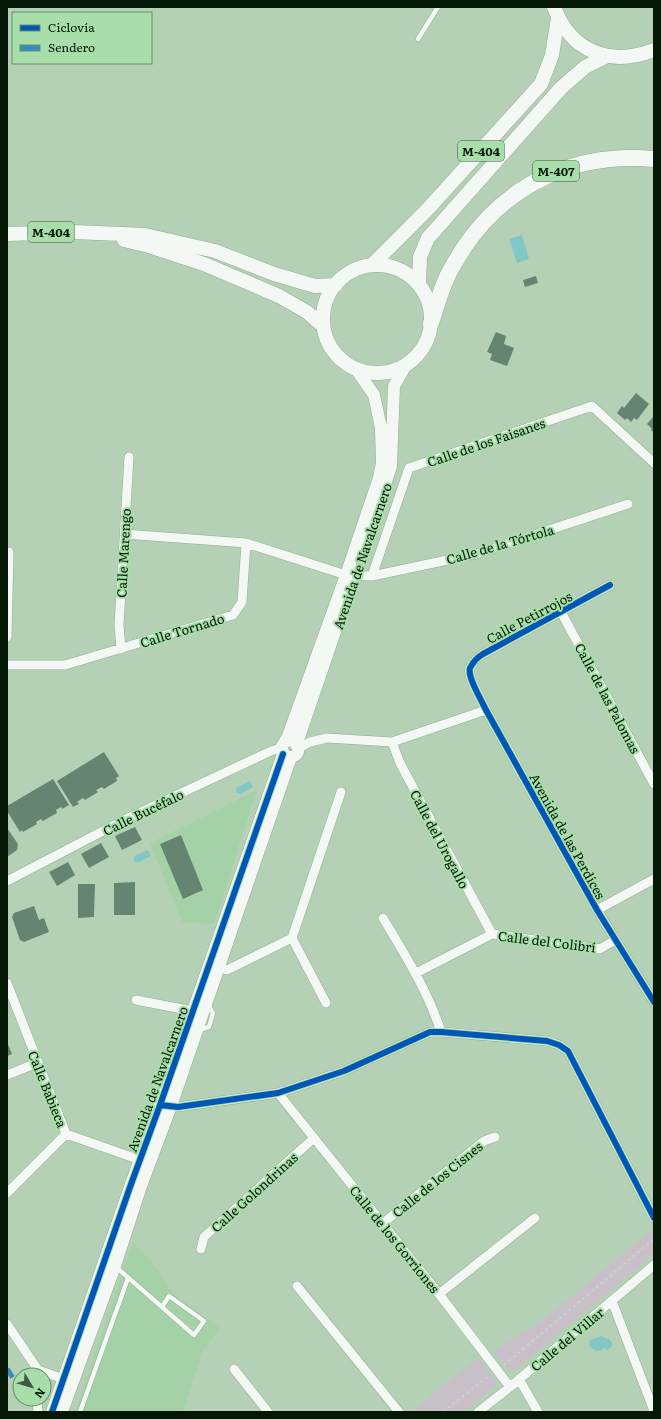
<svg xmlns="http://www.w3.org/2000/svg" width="661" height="1419" font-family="Literata,serif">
  <rect width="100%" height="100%" fill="#b4d1b5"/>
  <path fill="#a4d2a6" d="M257,790L214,924L182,922L150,843Z
    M133,1242L160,1272L173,1294L220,1328L202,1352L183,1412H75Z"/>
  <path fill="#c8bfc9" d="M652,1230L654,1233V1254L514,1371H510L493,1353L526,1329L529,1331Z
    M478,1358L496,1381L495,1386L464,1412H411Z"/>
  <path fill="#80c7c6" d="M522,235L529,259L517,263L509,239Z
    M250,781L253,787L240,794L236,792V788Z
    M148,850L151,856L139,862H135L134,860V856Z
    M601,1336L610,1340L613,1345L610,1348L607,1350L604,1348L602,1350L597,1351L590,1347L589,1343L590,1340Z"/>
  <path fill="#668472" d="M536,276L538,283L525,287L523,280Z
    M496,332L506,336L504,344L514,348L507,366L490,360L492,354L487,352Z
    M636,393L649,404L637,420L634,418L631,422L627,418L625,420L617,413L622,406L624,408Z
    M654,416V433L651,430L652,429L647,424Z
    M104,752L119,776L116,778L117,781L104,789L102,787L96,790L98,792L85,800L83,798L77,802L79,804L73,807L57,781Z
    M53,779L69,805L62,809L61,807L56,810L57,813L43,821L41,819L36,822L37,824L23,832L22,830L20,832L7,811V806Z
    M135,827L142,840L122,850L115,836Z
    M7,828L18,844L17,850L7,857Z
    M181,835L203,890L183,899L160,844Z
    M101,843L109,857L89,868L81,854Z
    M68,862L75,875L57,886L49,872Z
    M135,882V915H114V883Z
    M78,884H95L94,917L78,918Z
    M34,906L39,920L44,918L49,932L24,942L20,940L12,917L14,913Z
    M7,1042L12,1054L7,1056Z"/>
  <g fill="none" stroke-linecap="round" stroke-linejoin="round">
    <defs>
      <path id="lane" d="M418,39L438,7
        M199,1030L209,1027L213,1013L208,1005
        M116,1267L194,1335L204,1321L169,1296L162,1307
        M80,1412L128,1278"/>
      <path id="street" d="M246,543L346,575L372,576L476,554L628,504
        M372,576L409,468L592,406L654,463
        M610,585L483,654C478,657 473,662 470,668C467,677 482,701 486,710L597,910L654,1002
        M561,612L654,784
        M7,637L9,552
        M121,649L119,625L129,457
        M7,665H65L233,615L242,602L246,543L124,534
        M392,742L400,763L492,934
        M299,748L310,742L327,738L392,742L486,710
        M7,881L128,818L271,751L281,748
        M597,910L654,879
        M383,918C405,955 428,991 441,1032
        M292,938L326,1003
        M214,965L227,970L292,938L341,792
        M416,973L492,934L600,949L615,940
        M7,983L66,1134L146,1162
        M136,1000L193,1011
        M7,1075L37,1063
        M278,1093L439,1294L510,1387
        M166,1106L178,1107L278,1093L344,1071L430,1032H441L547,1041L559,1045L568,1051L654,1218
        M7,1193L66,1134
        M382,1224L484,1141L495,1137
        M201,1249L204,1237L314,1138
        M297,1286L399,1412
        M439,1294L535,1218
        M612,1301L654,1411
        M7,1324L38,1370
        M234,1369L268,1412
        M38,1375V1370L64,1379
        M519,1379L538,1412
        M37,1399L38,1412
        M478,1412L510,1387L654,1265"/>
      <path id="secondary" d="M362,553L374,520L391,466L394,386L406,365
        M286,741L292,740C309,752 287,767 281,748L288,736L346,575L379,478L382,463L381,428L374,395L356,369
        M297,743L354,576
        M52,1412L130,1187L160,1105L283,754
        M62,1412L115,1266L140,1189L171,1106L291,757"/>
      <path id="primary" d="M554,7C571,52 610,67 654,50
        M7,234L74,232L145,235L215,251L274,274L315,286L336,285
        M124,240L149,246L204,264L279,296L307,312L323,326
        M372,265L426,211L541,84L552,55L558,18
        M323 319a54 54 0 1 1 108 0a54 54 0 1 1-108 0Z
        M419,285L420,257L428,238L561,88L585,67L607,56"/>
      <path id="highway" d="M431,323C436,308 440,292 447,277C452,266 459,256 465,246C509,182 577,152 654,159"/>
    </defs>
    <use href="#lane" stroke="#94ab95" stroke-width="5.5"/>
    <use href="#street" stroke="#94ab95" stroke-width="10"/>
    <use href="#secondary" stroke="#94ab95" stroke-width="13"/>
    <use href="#primary" stroke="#94ab95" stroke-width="15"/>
    <use href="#highway" stroke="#94ab95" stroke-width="17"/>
    <path stroke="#c9d2c9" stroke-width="2" stroke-dasharray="3 3" stroke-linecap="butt" d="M504,1365L654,1239
      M443,1412L489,1376"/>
    <use href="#lane" stroke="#f4f8f4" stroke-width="4.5"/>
    <use href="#street" stroke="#f4f8f4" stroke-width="9"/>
    <use href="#secondary" stroke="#f4f8f4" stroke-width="12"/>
    <use href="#primary" stroke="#f4f8f4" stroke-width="14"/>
    <use href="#highway" stroke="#f4f8f4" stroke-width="16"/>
    <path stroke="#338cc5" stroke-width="5" stroke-dasharray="10 5" stroke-linecap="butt" d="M7,1369L13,1378L20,1383"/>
    <defs>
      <path id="cycleway" d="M610,585L483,654C478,657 473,662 470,668C467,677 482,701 486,710L597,910L654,1002
        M160,1105L178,1107L278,1093L344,1071L430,1032H441L547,1041L559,1045L568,1051L654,1218
        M52,1412L130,1187L160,1105L283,754"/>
    </defs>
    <use href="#cycleway" stroke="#a7dea9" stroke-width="8"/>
    <use href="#cycleway" stroke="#0057b8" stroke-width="6"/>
  </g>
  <g text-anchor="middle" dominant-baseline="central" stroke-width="4" stroke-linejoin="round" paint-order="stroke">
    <g fill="#a7dea9" stroke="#355336" stroke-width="1">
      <rect x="458" y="141" width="46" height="20" rx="3"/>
      <rect x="533" y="161" width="46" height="20" rx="3"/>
      <rect x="28" y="222" width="46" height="20" rx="3"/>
    </g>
    <g font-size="12" font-weight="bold" fill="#041805">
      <text x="481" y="151">M-404</text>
      <text x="556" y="171">M-407</text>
      <text x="51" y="232">M-404</text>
    </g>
    <g font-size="13" fill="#041805" stroke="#a7dea9">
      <text transform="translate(486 442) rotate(-19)">Calle de los Faisanes</text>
      <text transform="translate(500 544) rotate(-16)">Calle de la Tórtola</text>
      <text transform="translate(123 553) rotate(-87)">Calle Marengo</text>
      <text transform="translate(362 556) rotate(-71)">Avenida de Navalcarnero</text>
      <text transform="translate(529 617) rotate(-28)">Calle Petirrojos</text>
      <text transform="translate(182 630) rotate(-17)">Calle Tornado</text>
      <text transform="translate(608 698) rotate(62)">Calle de las Palomas</text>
      <text transform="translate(143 812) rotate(-26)">Calle Bucéfalo</text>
      <text transform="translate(568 836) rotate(61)">Avenida de las Perdices</text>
      <text transform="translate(440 839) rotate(62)">Calle del Urogallo</text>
      <text transform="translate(547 941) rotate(7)">Calle del Colibrí</text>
      <text transform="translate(157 1079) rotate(-70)">Avenida de Navalcarnero</text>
      <text transform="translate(48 1089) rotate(68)">Calle Babieca</text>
      <text transform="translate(437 1179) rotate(-39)">Calle de los Cisnes</text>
      <text transform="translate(254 1192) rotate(-42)">Calle Golondrinas</text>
      <text transform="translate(395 1239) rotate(51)">Calle de los Gorriones</text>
      <text transform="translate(567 1339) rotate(-40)">Calle del Villar</text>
    </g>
  </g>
  <rect width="661" height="1419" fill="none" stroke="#041805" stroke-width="16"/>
  <rect x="12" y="12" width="140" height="52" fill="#a7dea9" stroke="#668f67"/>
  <rect x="20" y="25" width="20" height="6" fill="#0057b8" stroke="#668f67"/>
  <text x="48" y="32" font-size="12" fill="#041805">Ciclovía</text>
  <rect x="20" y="45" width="20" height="6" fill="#338cc5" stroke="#668f67"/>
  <text x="48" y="52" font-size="12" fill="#041805">Sendero</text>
  <g transform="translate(32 1387) rotate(128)"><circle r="19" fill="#a7dea9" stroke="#668f67"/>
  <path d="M0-3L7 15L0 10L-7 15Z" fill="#425943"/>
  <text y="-6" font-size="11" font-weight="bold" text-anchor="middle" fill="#041805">N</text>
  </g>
</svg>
